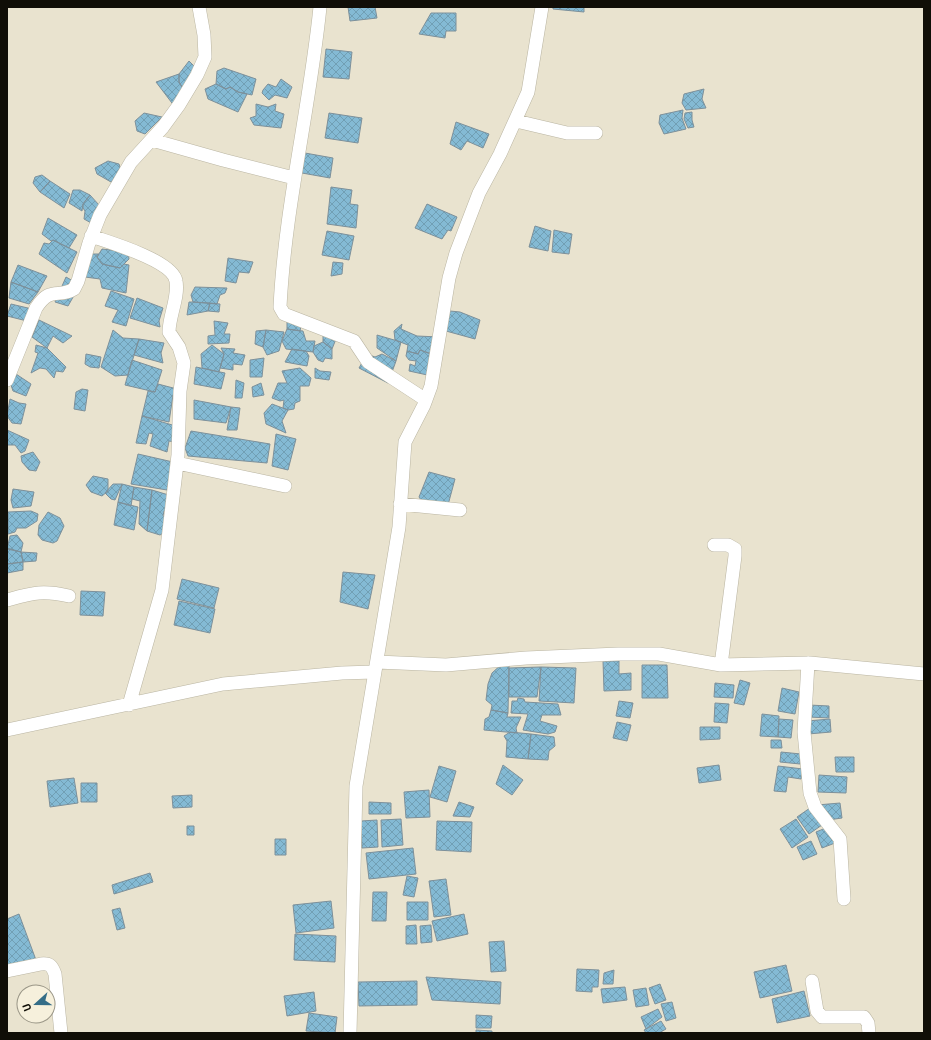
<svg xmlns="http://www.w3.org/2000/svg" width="931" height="1040" font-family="Barlow,sans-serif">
  <defs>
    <pattern id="building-cross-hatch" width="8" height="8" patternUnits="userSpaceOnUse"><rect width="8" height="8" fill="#84bad4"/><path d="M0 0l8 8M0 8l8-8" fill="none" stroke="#719fb4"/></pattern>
  </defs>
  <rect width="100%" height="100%" fill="#e9e3cf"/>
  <path fill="url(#building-cross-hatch)" stroke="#7d909a" d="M348,7H375L377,18L350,21Z
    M553,7H584V12L553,9Z
    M431,13H456V31H446L445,38L419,34Z
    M326,49L352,52L349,79L323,77Z
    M189,61L199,71L190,88L182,87L179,82V74Z
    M224,68L256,79L252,95L238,92L230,87L226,89L216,84L217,71Z
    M179,74V82L182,87L190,88L175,107L156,82Z
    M281,79L292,87L287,98L275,95L269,100L262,93L263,90L268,84L276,87Z
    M216,84L226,89L230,87L238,92L247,94L238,112L208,99L205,89Z
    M704,89L702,99L706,108L686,110L682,103L684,94Z
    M256,104L268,107L276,104L275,111L284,114L281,128L254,125L250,118L256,116Z
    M683,110L682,118L686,129L664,134L659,123L660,115Z
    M692,112V120L694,127L688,128L684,119L685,113Z
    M144,113L162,117L145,134L137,131L135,121Z
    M329,113L362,118L358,143L325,138Z
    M456,122L489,134L483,148L467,141L461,150L450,144Z
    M305,153L333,158L330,178L302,173Z
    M108,161L119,164L121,171L111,182L97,174L95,168Z
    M42,175L50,181L40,192L33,183L35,177Z
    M50,181L70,194L64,208L40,192Z
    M331,187L352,190L350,204L358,205L356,228L327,224Z
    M73,190H80L90,195L83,204L82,211L69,203Z
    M90,195L99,205L93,224L84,219L85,211L83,208V204Z
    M427,204L457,217L451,231L448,230L442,239L415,228Z
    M48,218L77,235L69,248L53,240L51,241L42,234Z
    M535,226L551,231L548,251L529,247Z
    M554,230L572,234L569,254L552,252Z
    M327,231L354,236L349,260L322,255Z
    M53,240L77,252L67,273L39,254L44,243L49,244Z
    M102,249L128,252L129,259L120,268L102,264L97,257Z
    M90,254H99L97,257L102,264L120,268L124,264L129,265L126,293L102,288L100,279L85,277Z
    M228,258L253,262L249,273L239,272L236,283L225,281Z
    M333,262L343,263L342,274L331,276Z
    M18,265L47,276L38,292L11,282Z
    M66,277L80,285L68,306L55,302Z
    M11,282L38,292L29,304L9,298Z
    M195,287L227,288L225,293L220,295L217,304L193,302L191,295Z
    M111,291L134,299L126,326L112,322L118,310L105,306Z
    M137,298L163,308L159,321L160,327L130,318Z
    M189,302H193L210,303L208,311L187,315Z
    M210,303L220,304L219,312L208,311Z
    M11,304L32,309L27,321L7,316Z
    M450,311L460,312L480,320L475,339L446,331Z
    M287,315L302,321L300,331L287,329Z
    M39,320L72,336L63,343L53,336L47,348L32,337Z
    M214,321L228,323L224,334H230L229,343L208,344V336L215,335Z
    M402,324L401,329L417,336L439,337L437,351L429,353L420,350L418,354L407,351L408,345L395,340L394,331Z
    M287,329L303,331L306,341H315L313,352L286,349L282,341Z
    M323,329L338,334L332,349L323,342Z
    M113,330L123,338L139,339L128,375L115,376L101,367Z
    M266,330L263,347L255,344L256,331Z
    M266,330L284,332L279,351L267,355L263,347Z
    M377,335L401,342L396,361L377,348Z
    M139,339L164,343L161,353L163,363L134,355Z
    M323,342L332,349V359L325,358L323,362L318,360L313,352L314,346Z
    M36,345L47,348L66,367L63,372L56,371L54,378L46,369L40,368L31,373L38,353L35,352Z
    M212,345L224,354L219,372L202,368L201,354Z
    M221,348L235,349L233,353L245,355L242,365L233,364V370L220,368L224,354Z
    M292,349L306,351L309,356L307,366L285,362Z
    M420,350L436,356L432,376L409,371L410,364L415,366L416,361L409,360L406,356L407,351L418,354Z
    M86,354L101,357L99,368L90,367L85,364Z
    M367,354L375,357L382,354L396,361L388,383L359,368Z
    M264,358L262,377H250V360Z
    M132,360L162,370L155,392L125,385Z
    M196,367L225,373L221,389L194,384Z
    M300,368L311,378L309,386H300V401L295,403L294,409L288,410L283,408L284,400L280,401L272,398L278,383H287L282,371Z
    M315,368L320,371L331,372L329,380L315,378Z
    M16,374L31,384L26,396L13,391L10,382Z
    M236,380L244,383L242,398H235Z
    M261,383L264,395L253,397L252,387Z
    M158,384L177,389L173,395L169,422L142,416L148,391L155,392Z
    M82,389L88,390L85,411L74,409L76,392Z
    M10,399L19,403L26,404L21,424L12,423L7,416Z
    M194,400L231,407L226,423L194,419Z
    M272,404L288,410L282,421L286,433L266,424L264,413Z
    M231,407L240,408L237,430H227Z
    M142,416L179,427L175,442L169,441L167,452L150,446L153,434L149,433L146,444L136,443Z
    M7,430L29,440L25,451L21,453L15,445H7Z
    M191,431L270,444L267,463L188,456L185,448Z
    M276,434L296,439L288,470L272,466Z
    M33,452L40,462L36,471L29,470L22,462L21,456Z
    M138,454L173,462L167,490L131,484Z
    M429,472L455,479L448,505L421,500L419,497Z
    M93,476L108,479V491L102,496L91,492L86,485Z
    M113,484H122L115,500L111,499L105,493Z
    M122,484L134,487L131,506L118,502Z
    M134,487L152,490L147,531L139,524L140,501L132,499Z
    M13,489L34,492L31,506L13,508L11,500Z
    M152,490L172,496L171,510L164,511L163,516L170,519L168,530L160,535L147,531Z
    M118,502L138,507L134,530L114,525Z
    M31,511L38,514L37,521L26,528H17L15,532L8,534V512Z
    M48,512L60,518L64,526L57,541L53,543L42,540L38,535L39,525Z
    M17,535L23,543L21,552L7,549L10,536Z
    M7,548L21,552L23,562L7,564Z
    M21,552L37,553L36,561L23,562Z
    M23,562V570L7,573V564Z
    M343,572L375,575L368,609L340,602Z
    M182,579L219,588L214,608L177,599Z
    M81,591L105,592L103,616L80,615Z
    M179,601L215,609L210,633L174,625Z
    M603,661H619V674L631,673V690L604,691Z
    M503,663H509L508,713L491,710L492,705L486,700L488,684L492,673Z
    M642,665H667L668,698H642Z
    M541,667L576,668L574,703L539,701Z
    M541,667L537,697H509V668Z
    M740,680L750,683L744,705L734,703Z
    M715,683L734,685L733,698L714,697Z
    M782,688L799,692L795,714L778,711Z
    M518,698L524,699L525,702L558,704L561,715H542L540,721L557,726L555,732L548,734L523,730L528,714L511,713L512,701H517Z
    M619,701L633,703L630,718L616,716Z
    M715,703L729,704L727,723L714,722Z
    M809,705L829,706V718L809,717Z
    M491,710L508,713L507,717H521L516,728L517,733L484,730L485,719L489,717Z
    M762,714L779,716L778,737L760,736Z
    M779,719L793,720L791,738L778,737Z
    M830,719L831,732L808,734L807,721Z
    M617,722L631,725L627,741L613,738Z
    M700,727H720V739L700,740Z
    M510,732L531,734L528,759L506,757L507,741L504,736Z
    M531,734L554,737L555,746L549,751L548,760L528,759Z
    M771,740H781L782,748H771Z
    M781,752L801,754L800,764L780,762Z
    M835,757H854V772H836Z
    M503,765L523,780L512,795L496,784Z
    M719,765L721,780L699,783L697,768Z
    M439,766L456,771L447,802L430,797Z
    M778,766L803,769L801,779L788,777L786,792L774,791Z
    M819,775L847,777L846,793L818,792Z
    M74,778L78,803L50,807L47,781Z
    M81,783H97V802H81Z
    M429,790L430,817L406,818L404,792Z
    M192,795V807L173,808L172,796Z
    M369,802L391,803V814H369Z
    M459,802L474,807L470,817L453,816Z
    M840,803L842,818L828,820L817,805Z
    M810,808L822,825L809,834L797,817Z
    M401,819L403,845L382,847L381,820Z
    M796,819L808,837L792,848L780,829Z
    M377,820L378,847L362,848L361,821Z
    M437,821L472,822L471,852L436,850Z
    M187,826H194V835H187Z
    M828,827L835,843L822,848L816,832Z
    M275,839H286V855H275Z
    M811,841L817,854L803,860L797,847Z
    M413,848L416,874L369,879L366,853Z
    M150,873L153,882L114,894L112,885Z
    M407,876L418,878L414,897L403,895Z
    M446,879L451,915L434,917L429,881Z
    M373,892H387L386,921H372Z
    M331,901L334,928L296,933L293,905Z
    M407,902H428V920H407Z
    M120,908L125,928L117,930L112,910Z
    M19,914L36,960L7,966V919Z
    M464,914L468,934L437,941L432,921Z
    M416,925L417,944H406V926Z
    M431,925L432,942L421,943L420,926Z
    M295,934L336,936L335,962L294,960Z
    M504,941L506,971L491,972L489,942Z
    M786,965L792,991L760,998L754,972Z
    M577,969L599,970L598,987H592V992L576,991Z
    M614,970L613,984H603L604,973Z
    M426,977L501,982L500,1004L432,1000Z
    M417,981V1005L359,1006L358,982Z
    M660,984L666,1000L655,1004L649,988Z
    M625,987L627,1000L603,1003L601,989Z
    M646,988L649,1005L636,1007L633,990Z
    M804,991L810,1016L777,1023L772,999Z
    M314,992L316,1011L287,1016L284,996Z
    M672,1002L676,1018L666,1021L661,1004Z
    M658,1009L662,1017L646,1029L641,1017Z
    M309,1013L337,1017L335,1033L306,1031Z
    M476,1015L492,1016L491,1028H476Z
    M661,1021L666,1029L659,1033H646L644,1030Z
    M476,1030L492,1031V1033H476Z"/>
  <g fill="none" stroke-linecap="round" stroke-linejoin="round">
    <defs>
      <path id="minor" d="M320,7C310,107 285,206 280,307L284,314L354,341L368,362L426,400
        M516,121L567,133H596
        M152,140L223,160L294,178
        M91,236C109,242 173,261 176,281C179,297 169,316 169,332L179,347L184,363L180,391L178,455L162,590L129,705
        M7,380L36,308C51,285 58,299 74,289L78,281L89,243L100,215L131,162L163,127L179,105L197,75L205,57L204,35L199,7
        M177,463L285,486
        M400,504L460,510
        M714,545H728L735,549V556L721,665
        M7,600C33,593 42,590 69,596
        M377,662L446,665L526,658L618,654H659L721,665L810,663L924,674
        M808,663L804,732L810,793L815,807L840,839L844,899
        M7,730L223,684L342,673L374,672
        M7,971L41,964C50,963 52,966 55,974L61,1033
        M812,981L817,1011L822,1017H864L868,1023L869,1033
        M350,1033L356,786L399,527L405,442L424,405L431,386L449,278L456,253L479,193L500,154L528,92L542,7"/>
    </defs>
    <use href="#minor" stroke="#bab5a2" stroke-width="14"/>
    <use href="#minor" stroke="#fff" stroke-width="13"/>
  </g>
  <rect width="931" height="1040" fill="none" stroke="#100e07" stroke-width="16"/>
  <g transform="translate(36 1004) rotate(249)"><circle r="19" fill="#f6f0dc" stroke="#9a9687"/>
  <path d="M0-3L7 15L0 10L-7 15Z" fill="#346d87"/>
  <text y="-6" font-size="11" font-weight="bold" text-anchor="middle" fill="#100e07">U</text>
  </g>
</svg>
